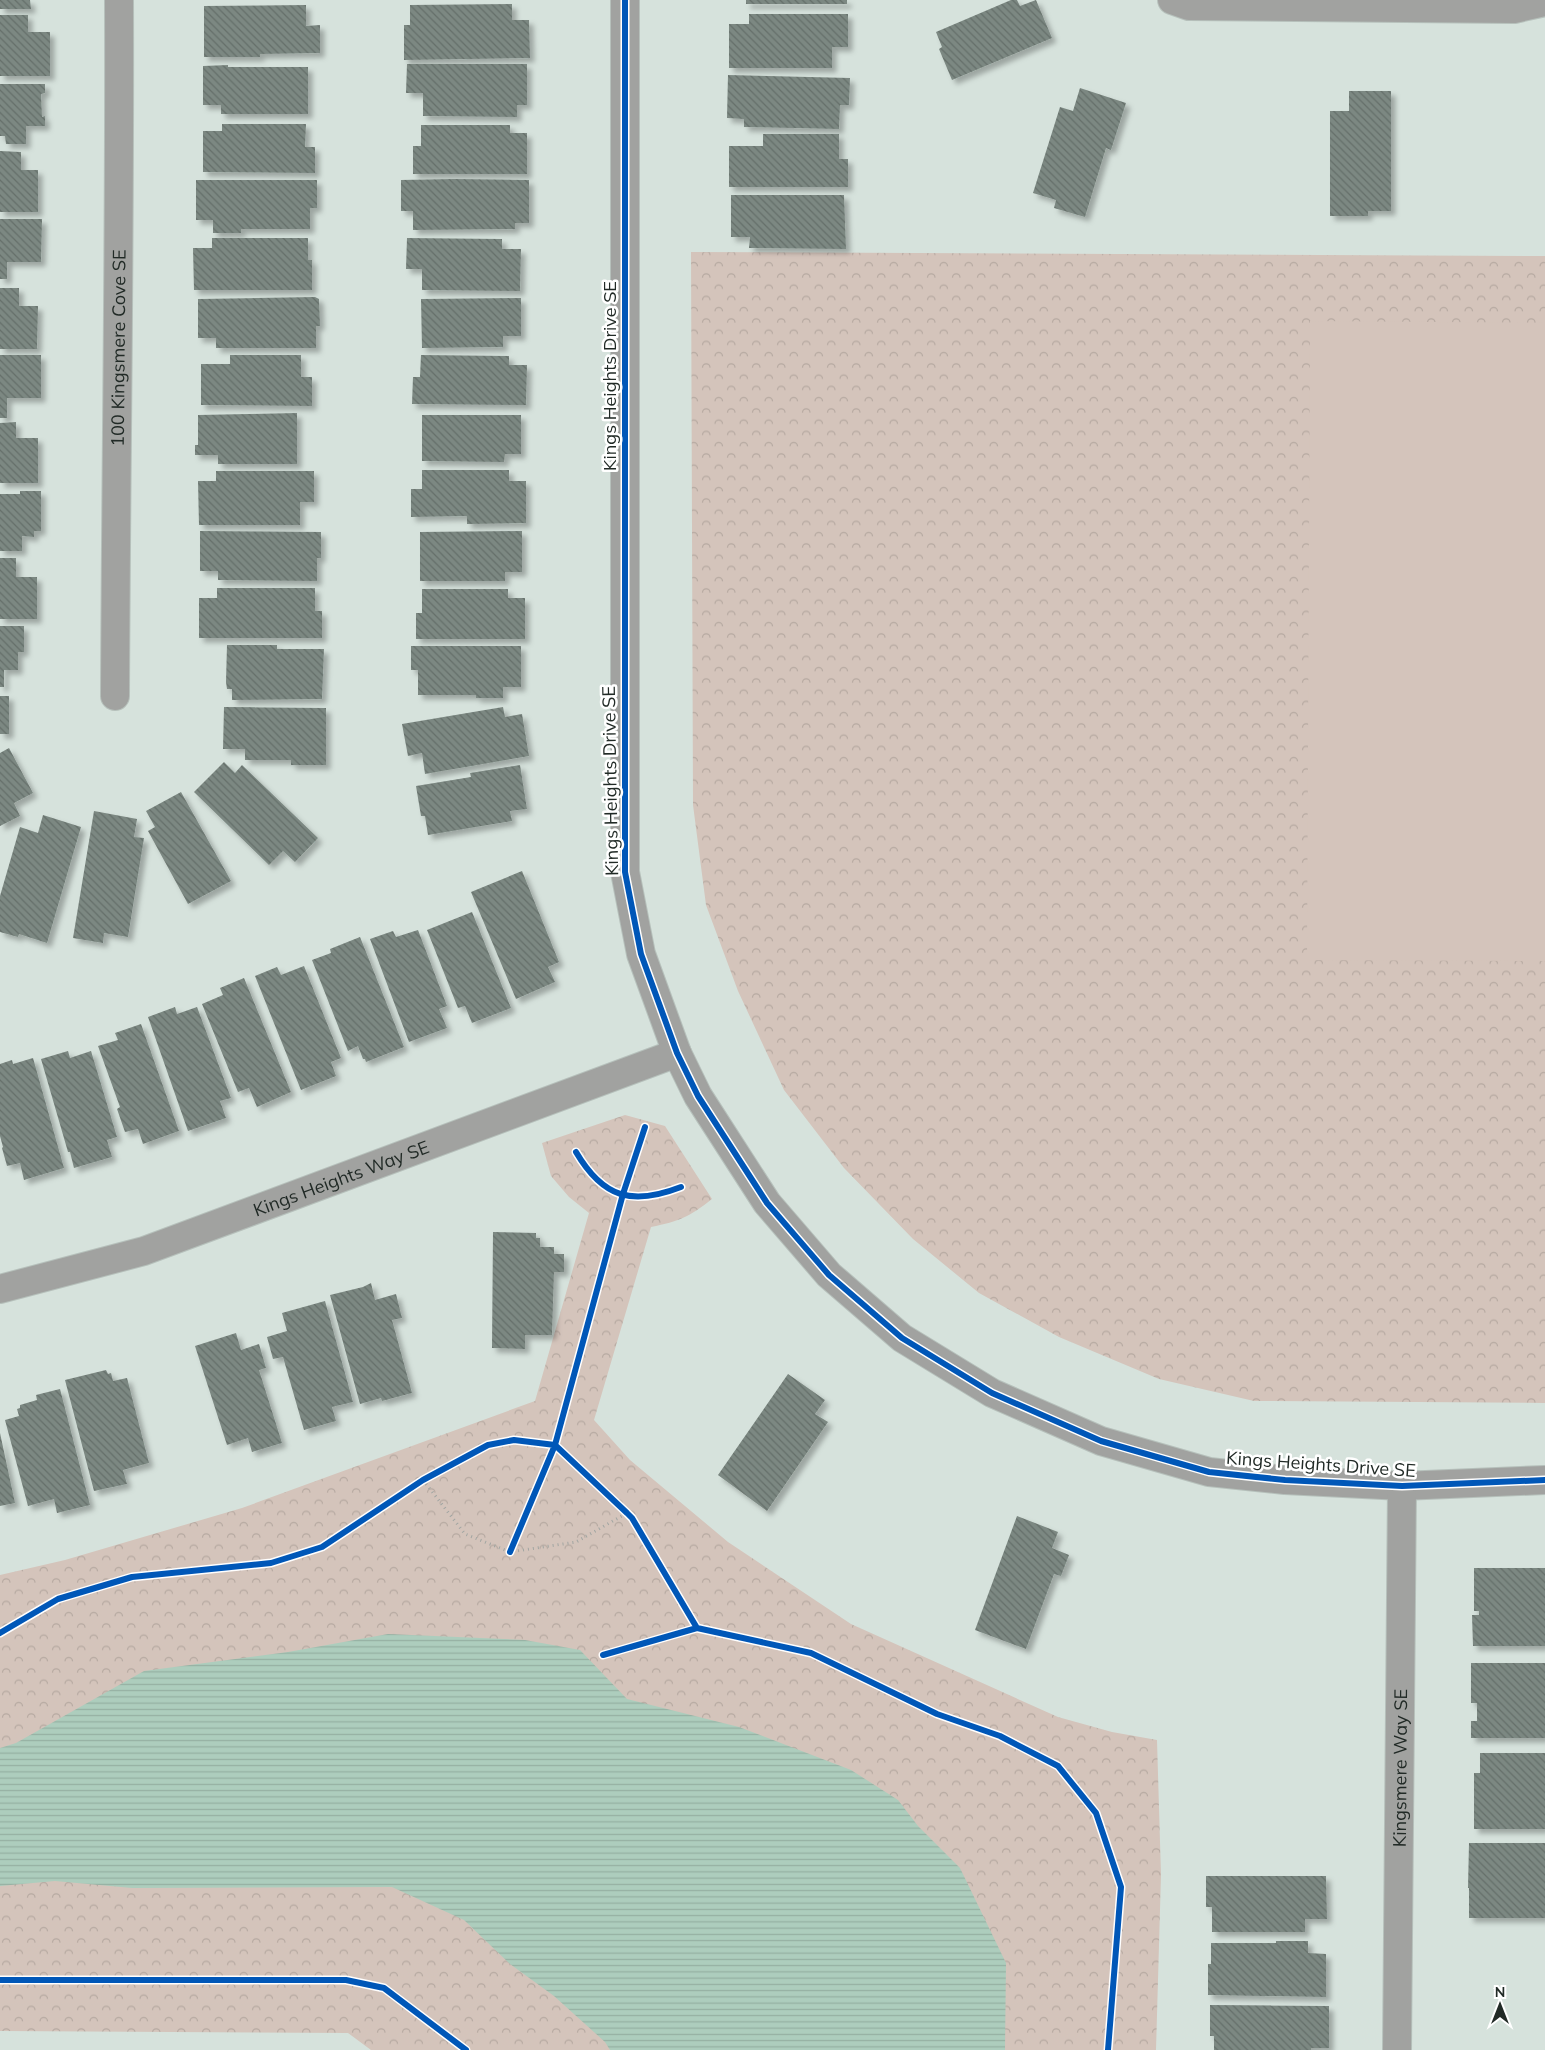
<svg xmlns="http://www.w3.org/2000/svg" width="1545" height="2050" font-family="Mulish,sans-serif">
  <defs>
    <pattern id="park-crowns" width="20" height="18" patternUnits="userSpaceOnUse" patternTransform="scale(1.25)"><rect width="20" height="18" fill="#d4c4bb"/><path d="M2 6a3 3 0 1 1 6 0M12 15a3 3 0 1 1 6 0" fill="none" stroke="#b6a9a1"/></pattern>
    <pattern id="water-rules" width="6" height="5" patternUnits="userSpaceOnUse" patternTransform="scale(1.25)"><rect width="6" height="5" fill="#adcdbd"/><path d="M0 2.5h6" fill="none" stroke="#95b0a2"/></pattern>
    <pattern id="building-back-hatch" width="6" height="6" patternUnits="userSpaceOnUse" patternTransform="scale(1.25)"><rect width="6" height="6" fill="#7c8882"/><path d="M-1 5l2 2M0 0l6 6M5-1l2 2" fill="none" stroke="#656f6a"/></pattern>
    <filter id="shadow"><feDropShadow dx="4.5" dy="4.5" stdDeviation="2.5" flood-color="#0004"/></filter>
  </defs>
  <rect width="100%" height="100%" fill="#d6e2dc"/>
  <path fill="url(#park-crowns)" d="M691,252L1545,256V1403L1254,1401L1159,1379L1059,1337L979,1293L913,1239L844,1168L784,1090L738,991L706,905L693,805Z
    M625,1115L665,1126L712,1199C689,1217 680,1221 651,1227L594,1420L630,1460L728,1542L851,1624L1058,1717L1112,1732L1157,1740L1161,1875L1156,2050H371L348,2033L0,2031V1575L65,1560L242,1508L535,1401L589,1213L569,1197L551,1176L542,1143Z"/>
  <path fill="#d4c4bb" d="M1310,321L1545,323V961L1307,960Z"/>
  <path fill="url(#water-rules)" d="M388,1634L525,1640L580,1650L627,1699L739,1727L851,1770L898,1800L918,1826L960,1868L1006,1963L1005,2050H610L605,2042L554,1996L510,1964L464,1920L392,1887L132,1888L55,1881L0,1886V1748L16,1743L144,1671L288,1652Z"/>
  <path fill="url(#building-back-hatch)" filter="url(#shadow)" d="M0,0H30L31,9H0Z
    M746,0H847V4H746Z
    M1011,0H1017L1020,6L1036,0L1052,38L952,80L939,49L942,47L936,32Z
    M512,4V20H529L530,58L404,60V25H410V5Z
    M306,5V26L320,25V53L260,54V57H204V6Z
    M749,14H848V47H832V68H729V24H749Z
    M0,15H28V32H50V76H0Z
    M407,64H527V105H517V117L423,116V93H406Z
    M228,65V67H308V114H221V105H203V66Z
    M728,75L850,78L849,105H840L839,129L744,127V119L727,118Z
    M0,84H45V93L41,94L42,117L45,116V126H26V144H6L5,136H0Z
    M1080,88L1126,103L1111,150L1106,148L1085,217L1054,208L1056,200L1033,193L1060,107L1073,111Z
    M1349,91H1391V211H1368V216H1330V111H1349Z
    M222,124H306L305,147H315V173L203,172V131H222Z
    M421,125H510V133H527V174H413V146H421Z
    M763,134H839V159H848V187H729V146H763Z
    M0,151L21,152V170H38V212H0Z
    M454,179L529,180V223H515V229L413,230V211H401V180Z
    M196,180H317V208H310V229H241V233H213V220H196Z
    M731,195H844L846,249L749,248L750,237H731Z
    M0,219H42L41,262H7V279H0Z
    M212,238H308V260H312V290H194L193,248H212Z
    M407,238L502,239V249H521L520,291L422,290V269H406Z
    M0,288H19V306H38L37,349H0Z
    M315,297L319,299L320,326H316V348H216V338H198V299Z
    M521,298V336H503V347L422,348L421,299Z
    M0,355H41V398H7V418H0Z
    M230,355H301V377H312V406L201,405V364H230Z
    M421,355L509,356V365H527L526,405L412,404L413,377H420Z
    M297,413V464H218V455H195V445H198V415Z
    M422,415H521V454H505L504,462L422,461Z
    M16,422V438H38V483H0V423Z
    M422,470H509V481H526V523L467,524V516L411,517V489H422Z
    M216,471H314V502H300V525H199L198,481H216Z
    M20,491H41V531H34V537L22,536V551H0V494H20Z
    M200,531L321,532V558H317V581L218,580V571H200Z
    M522,531V572H505V581H420V532Z
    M0,558H16V577H37V619H0Z
    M217,588H315V611H322V638H199V598H217Z
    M422,589H508V598H525V639H416V613H422Z
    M0,626H24V652H18V670H4V687H0Z
    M227,645H277V649H324L322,699L232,700V689H227L226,682Z
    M411,646H521V687H503V698H476V695H418V670H411Z
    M0,696H9V734H0Z
    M224,707L326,708V765H291V760H245V749H223Z
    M503,707L505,717L522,714L529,756L425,774L422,753L408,756L402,724Z
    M9,748L33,793L14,803L20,816L0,826V753Z
    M224,762L235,773L242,765L318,838L295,862L283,851L269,865L194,792Z
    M520,765L527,809L510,811L512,821L428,835L425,816H421L416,786L471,777L470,773Z
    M181,792L231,881L188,904L148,831L155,827L146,811Z
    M94,811L137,819L134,837L144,838L128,937L104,933L103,943L73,938Z
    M43,815L81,827L47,943L19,934L18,937L0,932V896L20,827L38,833Z
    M522,871L559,962L548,967L555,982L516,999L471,892Z
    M472,912L511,1008L472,1023L465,1006L458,1008L427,930Z
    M418,930L447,1006L439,1009L447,1028L409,1042L370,939L393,931L396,937Z
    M360,937L404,1047L366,1062L365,1059H363L358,1046L348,1051L312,960L331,953L330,949Z
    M304,966L341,1058L331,1062L336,1076L301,1090L255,976L277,967L281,975Z
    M244,978L291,1092L257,1107L249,1088L238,1092L202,1004L223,995L220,988Z
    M175,1007L177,1014L197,1007L231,1098L220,1101L226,1118L188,1131L148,1017Z
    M141,1024L179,1131L143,1144L138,1129L125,1132L117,1109L120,1107L98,1046L118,1040L115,1033Z
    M68,1051L70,1058L91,1051L117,1137L107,1140L112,1157L74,1168L70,1152H68L41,1059Z
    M33,1058L64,1168L24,1180L20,1163L7,1166L2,1148L3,1147L0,1136V1064L12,1060L13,1064Z
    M493,1232L536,1233V1238H540V1247H554V1254H564V1272H554L552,1335H525V1349L492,1348Z
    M371,1283L375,1300L396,1294L402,1318L392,1320L412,1393L382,1401L381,1398L360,1404L330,1295L363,1287Z
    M325,1301L353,1402L332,1407L336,1421L304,1430L283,1357L273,1359L267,1337L287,1331L282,1313Z
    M236,1333L241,1350L259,1344L266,1368L259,1370L282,1443L252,1452L248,1438L227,1445L195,1346Z
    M106,1370L108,1374L111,1373L113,1381L127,1378L149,1463L123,1470L127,1484L94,1491L65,1380Z
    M788,1374L825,1400L815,1414L828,1422L767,1511L718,1475Z
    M60,1389L90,1505L57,1513L54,1499L28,1506L5,1420L19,1416L17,1409L20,1408V1405L37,1400L36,1395Z
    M0,1433L15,1503L0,1506Z
    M1017,1516L1058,1532L1052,1548L1069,1555L1061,1576L1054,1574L1026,1649L975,1630Z
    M1474,1568H1545V1646H1473L1472,1615H1479V1611H1474Z
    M1471,1663H1545V1738H1471V1721H1477V1703H1471Z
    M1480,1753H1545V1829H1474V1773H1480Z
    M1469,1843H1545V1918H1469V1888H1468Z
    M1206,1876H1326L1327,1919H1305V1932H1212V1907H1206Z
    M1276,1941H1308V1953L1326,1954V1997L1208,1995V1964H1211V1943H1276Z
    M1210,2005L1329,2006V2048H1311V2050H1214V2036H1210Z"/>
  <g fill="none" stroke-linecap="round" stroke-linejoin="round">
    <defs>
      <g id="minor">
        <path d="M625,0V872L641,954L677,1053L698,1096L767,1203L829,1275L902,1338L992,1393L1101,1441L1209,1472L1285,1480L1402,1486L1545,1480"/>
        <path d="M1172,0L1189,6L1514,9L1545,2"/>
        <path id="s1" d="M115,696C116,464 120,232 119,0"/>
        <path id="s2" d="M0,1289L144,1251L677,1053"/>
        <path id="s3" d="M1397,2050L1402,1486"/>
      </g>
    </defs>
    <use href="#minor" stroke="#b6c0bb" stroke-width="30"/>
    <path stroke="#a1a5a2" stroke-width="3" stroke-dasharray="1 4" stroke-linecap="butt" d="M423,1480L465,1534L510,1552L576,1542L627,1513"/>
    <use href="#minor" stroke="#a1a2a0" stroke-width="28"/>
    <defs>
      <path id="cycleway" d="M625,0V872L641,954L677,1053L698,1096L767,1203L829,1275L902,1338L992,1393L1101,1441L1209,1472L1285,1480L1402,1486L1545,1480
        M576,1152C603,1198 632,1206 681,1187
        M510,1552L555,1445L623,1194L645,1127
        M0,1633L58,1599L132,1577L271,1563L322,1547L423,1480L488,1445L514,1440L555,1445L627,1513L632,1518L697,1628L811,1653L937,1714L1000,1736L1058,1766L1096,1813L1121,1887L1108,2050
        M603,1655L697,1628
        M0,1980H346L384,1988L466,2050"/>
    </defs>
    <use href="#cycleway" stroke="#fff" stroke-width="9"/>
    <use href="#cycleway" stroke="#0057b8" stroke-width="6"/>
  </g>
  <g text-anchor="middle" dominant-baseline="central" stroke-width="5" stroke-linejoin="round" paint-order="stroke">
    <g font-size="18" fill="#212a26" stroke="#fff">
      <text stroke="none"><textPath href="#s1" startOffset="348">100 Kingsmere Cove SE</textPath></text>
      <text transform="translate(609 376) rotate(-90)">Kings Heights Drive SE</text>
      <text transform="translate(610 781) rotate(-91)">Kings Heights Drive SE</text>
      <text stroke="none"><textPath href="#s2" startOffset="359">Kings Heights Way SE</textPath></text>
      <text transform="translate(1321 1464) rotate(4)">Kings Heights Drive SE</text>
      <text stroke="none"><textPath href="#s3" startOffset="282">Kingsmere Way SE</textPath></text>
    </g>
  </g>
  <g transform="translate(1500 2005)" stroke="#ffffff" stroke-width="4" paint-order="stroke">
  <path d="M0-4L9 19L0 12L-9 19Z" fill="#212a26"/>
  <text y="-8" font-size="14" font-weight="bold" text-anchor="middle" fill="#212a26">N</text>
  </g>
</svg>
